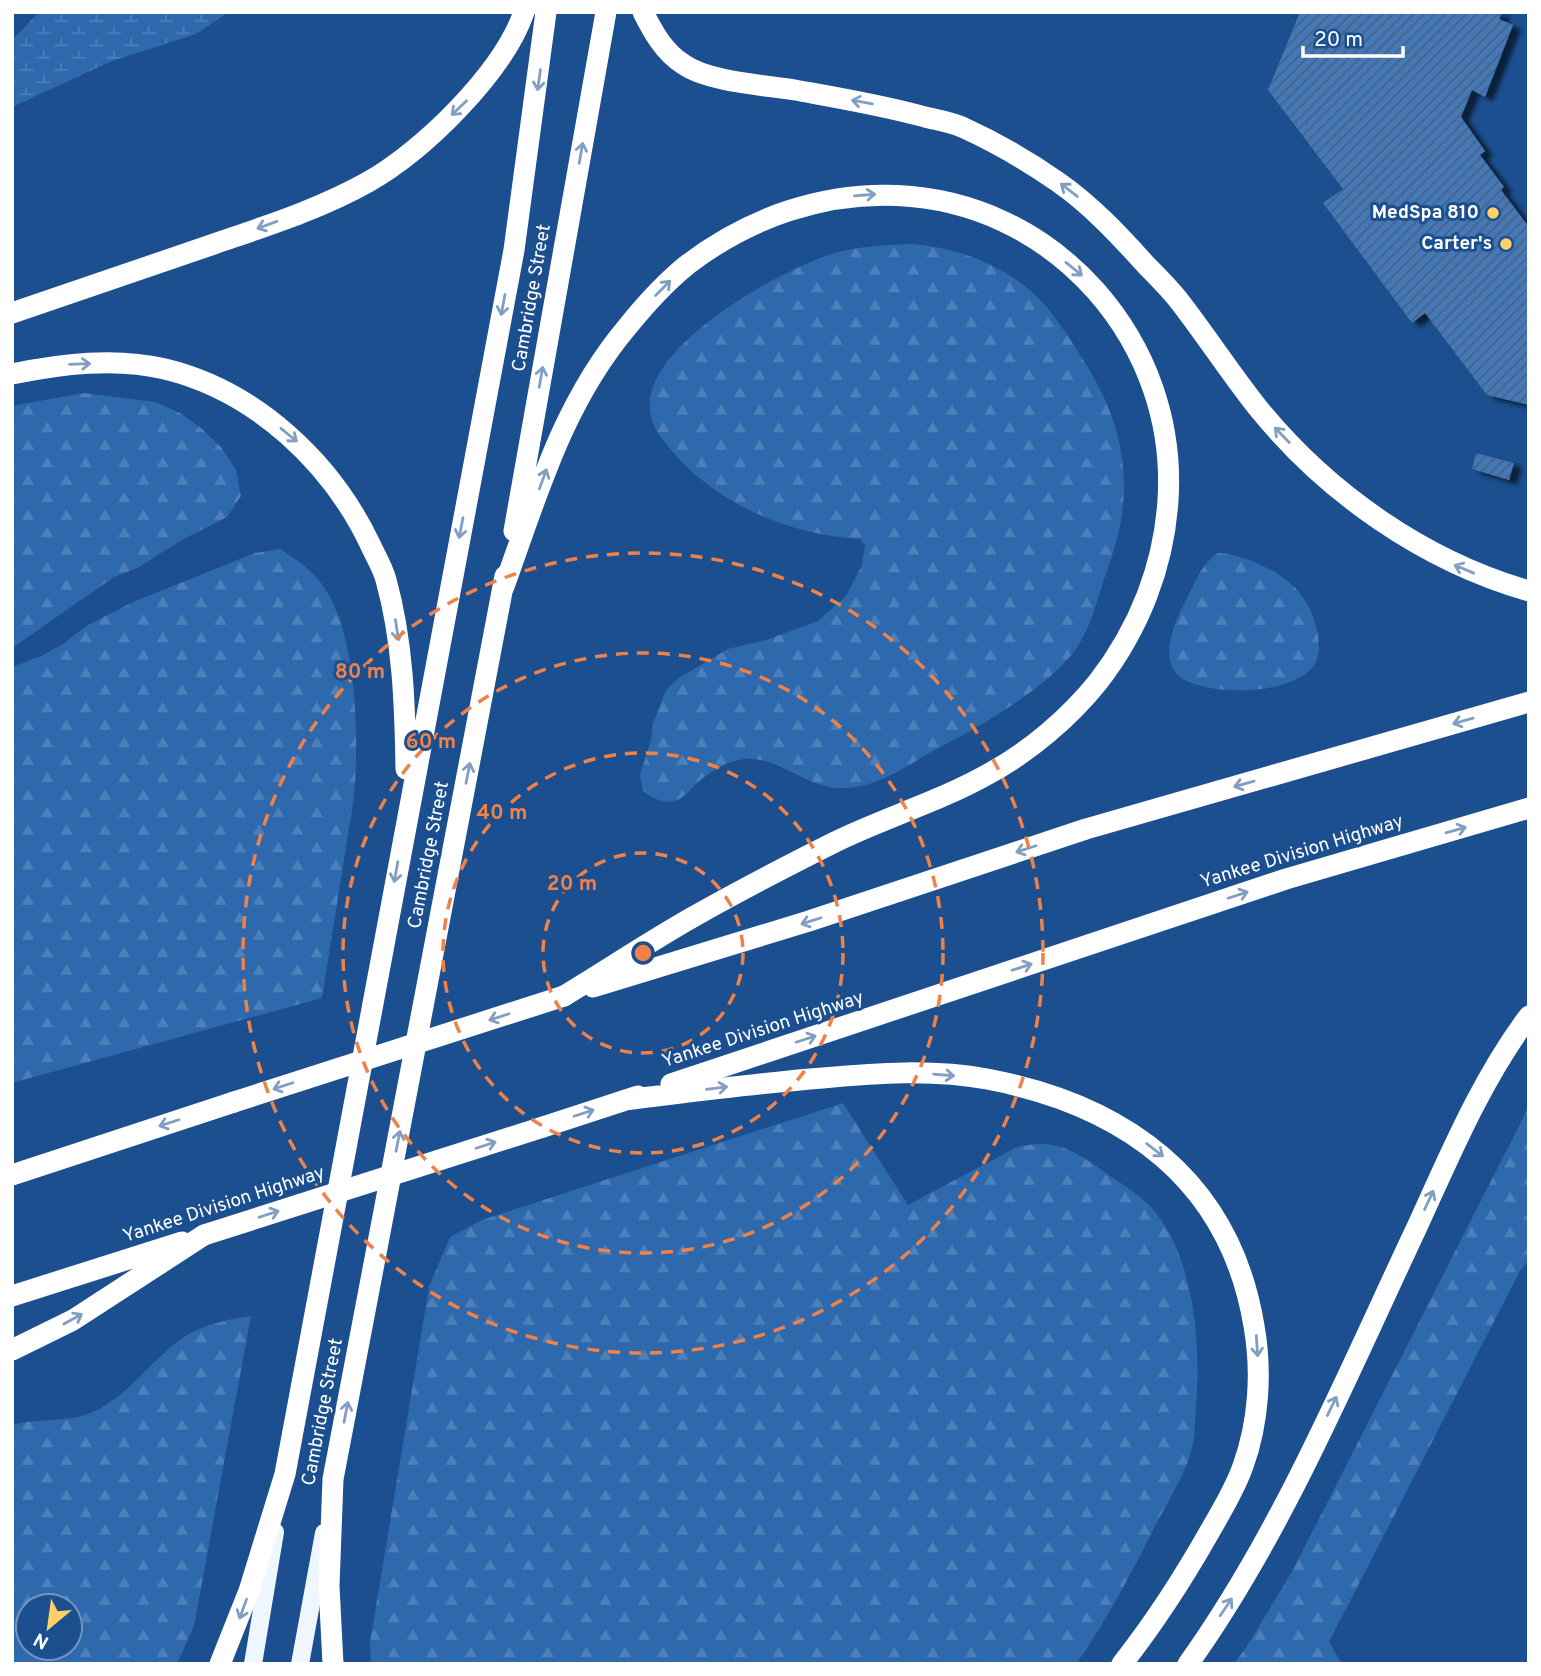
<svg xmlns="http://www.w3.org/2000/svg" width="1541" height="1676" font-family="Overpass,sans-serif">
  <defs>
    <pattern id="forest-firs" width="22" height="20" patternUnits="userSpaceOnUse" patternTransform="scale(1.75)"><rect width="22" height="20" fill="#2e69ad"/><path d="M5 1l3.5 6h-7zM16 11l3.5 6h-7z" fill="#4d80b9"/></pattern>
    <pattern id="wetland-marsh" width="20" height="14" patternUnits="userSpaceOnUse" patternTransform="scale(1.75)"><rect width="20" height="14" fill="#2e69ad"/><path d="M1 5h8M5 5V1M11 12h8M15 12V8" fill="none" stroke="#4d80b9"/></pattern>
    <pattern id="building-hatch" width="6" height="6" patternUnits="userSpaceOnUse" patternTransform="scale(1.75)"><rect width="6" height="6" fill="#4478b7"/><path d="M-1 1l2-2M0 6l6-6M5 7l2-2" fill="none" stroke="#486282"/></pattern>
    <filter id="shadow"><feDropShadow dx="8" dy="4.5" stdDeviation="2" flood-color="#0009"/></filter>
  </defs>
  <rect width="100%" height="100%" fill="#1b4f8f"/>
  <path fill="url(#forest-firs)" fill-rule="evenodd" d="M911,244C955,247 999,263 1032,292C1050,308 1064,330 1077,350C1101,387 1119,422 1123,467C1127,513 1117,543 1102,585C1095,608 1088,634 1073,653C1044,689 982,726 940,747C909,764 876,790 839,788C809,787 783,762 754,759C733,757 712,770 697,783C692,788 684,798 677,800C664,805 653,798 643,791L640,775L651,740L653,723L666,690L680,677L728,649L766,640L818,621L846,596L862,565L865,545L860,539C791,535 717,505 672,451C660,437 649,423 650,404C651,342 780,270 832,254C858,246 885,245 911,244Z
    M84,393L155,402L180,413L201,428L221,447L236,470L241,496L227,517L182,540L139,567L114,577L12,648V406Z
    M280,549C295,559 310,568 321,583C358,630 359,739 354,797L322,998L12,1083V667L39,657L63,644L86,626L133,602L255,553Z
    M1218,553C1243,554 1281,571 1298,591C1312,606 1322,635 1318,656C1309,697 1204,698 1179,676C1159,659 1174,624 1183,606C1193,587 1200,565 1218,553Z
    M843,1103L908,1205L1015,1148C1060,1135 1081,1156 1116,1180C1128,1188 1140,1196 1150,1206C1195,1255 1201,1344 1196,1407C1195,1420 1195,1433 1193,1444C1188,1469 1172,1494 1160,1517C1134,1567 1109,1618 1076,1664H371L370,1642L429,1287L450,1237L482,1220Z
    M1529,1106V1259L1520,1271L1329,1642L1342,1664H1234L1247,1646L1293,1570Z
    M251,1316L194,1626L177,1664H12V1425C40,1417 71,1424 97,1410C131,1393 153,1358 184,1337C202,1325 229,1319 251,1316ZM70,1606V1648H28V1606Z"/>
  <path fill="url(#wetland-marsh)" d="M39,12H229L196,34L112,61L12,107V40Z"/>
  <path fill="url(#building-hatch)" filter="url(#shadow)" d="M1300,12H1502L1499,19L1513,25L1485,97L1472,90L1461,117L1485,151L1480,155L1504,187L1501,190L1529,227V405L1487,395L1425,313L1412,323L1323,203L1343,189L1268,90Z
    M1476,453L1514,463L1509,480L1472,469Z"/>
  <g fill="none" stroke-linecap="round" stroke-linejoin="round">
    <path stroke="#f0f6ff" stroke-width="18" d="M253,1664L275,1532
      M300,1664L324,1533"/>
    <path stroke="#fff" stroke-width="21" d="M643,12C653,32 664,52 683,64C708,82 764,85 795,90C839,98 882,105 925,117C937,120 950,122 962,127C995,142 1028,161 1058,182C1091,205 1119,235 1146,265C1158,277 1170,289 1180,302C1207,337 1231,374 1258,408C1327,493 1424,561 1529,591
      M12,313C80,290 147,267 214,244C266,226 320,209 368,182C423,151 503,73 524,12
      M12,374C61,364 115,357 165,369C256,391 332,463 371,546C376,557 383,568 386,580C403,641 405,706 406,769
      M514,531L606,12
      M503,589C537,496 562,404 628,326C645,305 666,282 687,265C813,168 986,168 1096,291C1147,349 1173,423 1168,500C1164,566 1139,629 1098,682C1069,718 1030,751 990,773C941,801 886,817 835,842C787,866 739,891 693,917C649,942 607,970 564,996
      M593,987L809,921L1086,829L1529,702
      M671,1084L1286,879L1529,808
      M625,1100C691,1092 757,1083 823,1078C877,1073 932,1069 987,1079C1125,1105 1230,1180 1254,1326C1262,1371 1259,1422 1243,1466C1235,1489 1222,1510 1210,1531C1184,1577 1155,1622 1122,1664
      M543,1127L638,1096
      M12,1175L234,1102
      M12,1296L182,1242
      M12,1350L73,1320L204,1235
      M220,1664L249,1591L285,1474L514,250L546,12
      M333,1664L329,1586L333,1479L505,576
      M1188,1664C1282,1533 1348,1373 1417,1227C1450,1155 1481,1080 1529,1016"/>
    <path stroke="#fff" stroke-width="21" d="M234,1102L564,996
      M204,1235L543,1127"/>
  </g>
  <defs><path id="oneway-shaft" d="M-6 0H5M1.5-3L5.5 0L1.5 3" fill="none" stroke-width="1.6" stroke-linecap="round" stroke-linejoin="round" transform="scale(1.75)"/></defs>
  <g stroke="#829ec1">
    <use href="#oneway-shaft" transform="translate(539 80) rotate(98)"/>
    <use href="#oneway-shaft" transform="translate(862 102) rotate(-170)"/>
    <use href="#oneway-shaft" transform="translate(459 108) rotate(136)"/>
    <use href="#oneway-shaft" transform="translate(581 153) rotate(-80)"/>
    <use href="#oneway-shaft" transform="translate(1069 190) rotate(-142)"/>
    <use href="#oneway-shaft" transform="translate(865 195) rotate(-5)"/>
    <use href="#oneway-shaft" transform="translate(267 225) rotate(160)"/>
    <use href="#oneway-shaft" transform="translate(1074 269) rotate(39)"/>
    <use href="#oneway-shaft" transform="translate(663 288) rotate(-45)"/>
    <use href="#oneway-shaft" transform="translate(503 305) rotate(101)"/>
    <use href="#oneway-shaft" transform="translate(80 364) rotate(-2)"/>
    <use href="#oneway-shaft" transform="translate(541 377) rotate(-80)"/>
    <use href="#oneway-shaft" transform="translate(289 435) rotate(39)"/>
    <use href="#oneway-shaft" transform="translate(1282 435) rotate(-134)"/>
    <use href="#oneway-shaft" transform="translate(543 479) rotate(-70)"/>
    <use href="#oneway-shaft" transform="translate(461 528) rotate(101)"/>
    <use href="#oneway-shaft" transform="translate(1464 569) rotate(-157)"/>
    <use href="#oneway-shaft" transform="translate(397 630) rotate(81)"/>
    <use href="#oneway-shaft" transform="translate(1463 721) rotate(164)"/>
    <use href="#oneway-shaft" transform="translate(468 773) rotate(-79)"/>
    <use href="#oneway-shaft" transform="translate(1244 784) rotate(164)"/>
    <use href="#oneway-shaft" transform="translate(1456 830) rotate(-16)"/>
    <use href="#oneway-shaft" transform="translate(1026 849) rotate(162)"/>
    <use href="#oneway-shaft" transform="translate(396 872) rotate(100)"/>
    <use href="#oneway-shaft" transform="translate(1238 895) rotate(-18)"/>
    <use href="#oneway-shaft" transform="translate(811 921) rotate(162)"/>
    <use href="#oneway-shaft" transform="translate(1022 967) rotate(-18)"/>
    <use href="#oneway-shaft" transform="translate(499 1017) rotate(162)"/>
    <use href="#oneway-shaft" transform="translate(806 1039) rotate(-18)"/>
    <use href="#oneway-shaft" transform="translate(944 1075) rotate(5)"/>
    <use href="#oneway-shaft" transform="translate(283 1086) rotate(162)"/>
    <use href="#oneway-shaft" transform="translate(717 1088) rotate(-7)"/>
    <use href="#oneway-shaft" transform="translate(584 1113) rotate(-18)"/>
    <use href="#oneway-shaft" transform="translate(169 1123) rotate(162)"/>
    <use href="#oneway-shaft" transform="translate(398 1141) rotate(-79)"/>
    <use href="#oneway-shaft" transform="translate(486 1145) rotate(-18)"/>
    <use href="#oneway-shaft" transform="translate(1155 1150) rotate(38)"/>
    <use href="#oneway-shaft" transform="translate(1429 1200) rotate(-65)"/>
    <use href="#oneway-shaft" transform="translate(269 1214) rotate(-18)"/>
    <use href="#oneway-shaft" transform="translate(73 1319) rotate(-29)"/>
    <use href="#oneway-shaft" transform="translate(1257 1346) rotate(86)"/>
    <use href="#oneway-shaft" transform="translate(1332 1406) rotate(-64)"/>
    <use href="#oneway-shaft" transform="translate(346 1412) rotate(-79)"/>
    <use href="#oneway-shaft" transform="translate(1226 1607) rotate(-56)"/>
    <use href="#oneway-shaft" transform="translate(243 1609) rotate(110)"/>
  </g>
  <g fill="none" stroke="#ee8249" stroke-width="3.5" stroke-dasharray="12 9">
    <circle cx="643" cy="953" r="100"/>
    <circle cx="643" cy="953" r="200"/>
    <circle cx="643" cy="953" r="300"/>
    <circle cx="643" cy="953" r="400"/>
  </g>
  <g fill="#ffd166" stroke="#1b4f8f" stroke-width="2.5">
    <circle cx="1493" cy="213" r="7"/>
    <circle cx="1506" cy="244" r="7"/>
  </g>
  <g text-anchor="middle" dominant-baseline="central" stroke-width="6" stroke-linejoin="round" paint-order="stroke">
    <g font-size="19" font-weight="bold" fill="#fff" stroke="#1b4f8f" text-anchor="end">
      <text x="1479" y="213">MedSpa 810</text>
      <text x="1492" y="244">Carter's</text>
    </g>
    <g font-size="19" fill="#fff" stroke="#1b4f8f">
      <text transform="translate(532 298) rotate(-80)">Cambridge Street</text>
      <text transform="translate(1302 852) rotate(-17)">Yankee Division Highway</text>
      <text transform="translate(429 855) rotate(-79)">Cambridge Street</text>
      <text transform="translate(763 1030) rotate(-18)">Yankee Division Highway</text>
      <text transform="translate(224 1205) rotate(-18)">Yankee Division Highway</text>
      <text transform="translate(323 1412) rotate(-79)">Cambridge Street</text>
    </g>
  </g>
  <circle cx="643" cy="953" r="10" fill="#ee8249" stroke="#1b4f8f" stroke-width="3.5"/>
  <g font-size="21" text-anchor="middle" font-weight="bold" fill="#ee8249" stroke="#1b4f8f" stroke-width="6" stroke-linejoin="round" paint-order="stroke">
    <text x="360" y="678">80 m</text>
    <text x="431" y="748">60 m</text>
    <text x="502" y="819">40 m</text>
    <text x="572" y="890">20 m</text>
  </g>
  <rect width="1541" height="1676" fill="none" stroke="#ffffff" stroke-width="28"/>
  <g transform="translate(49 1627) rotate(209)"><circle r="33" fill="#1b4f8f" stroke="#7695bc" stroke-width="2"/>
  <path d="M0-5L12 26L0 18L-12 26Z" fill="#ffd166"/>
  <text y="-10" font-size="19" font-weight="bold" text-anchor="middle" fill="#ffffff">N</text>
  </g>
  <path d="M1303 46v10h100v-10" fill="none" stroke="#ffffff" stroke-width="3.5"/>
  <text x="1314" y="46" font-size="21" fill="#ffffff" stroke="#1b4f8f" stroke-width="5" paint-order="stroke">20 m</text>
</svg>
